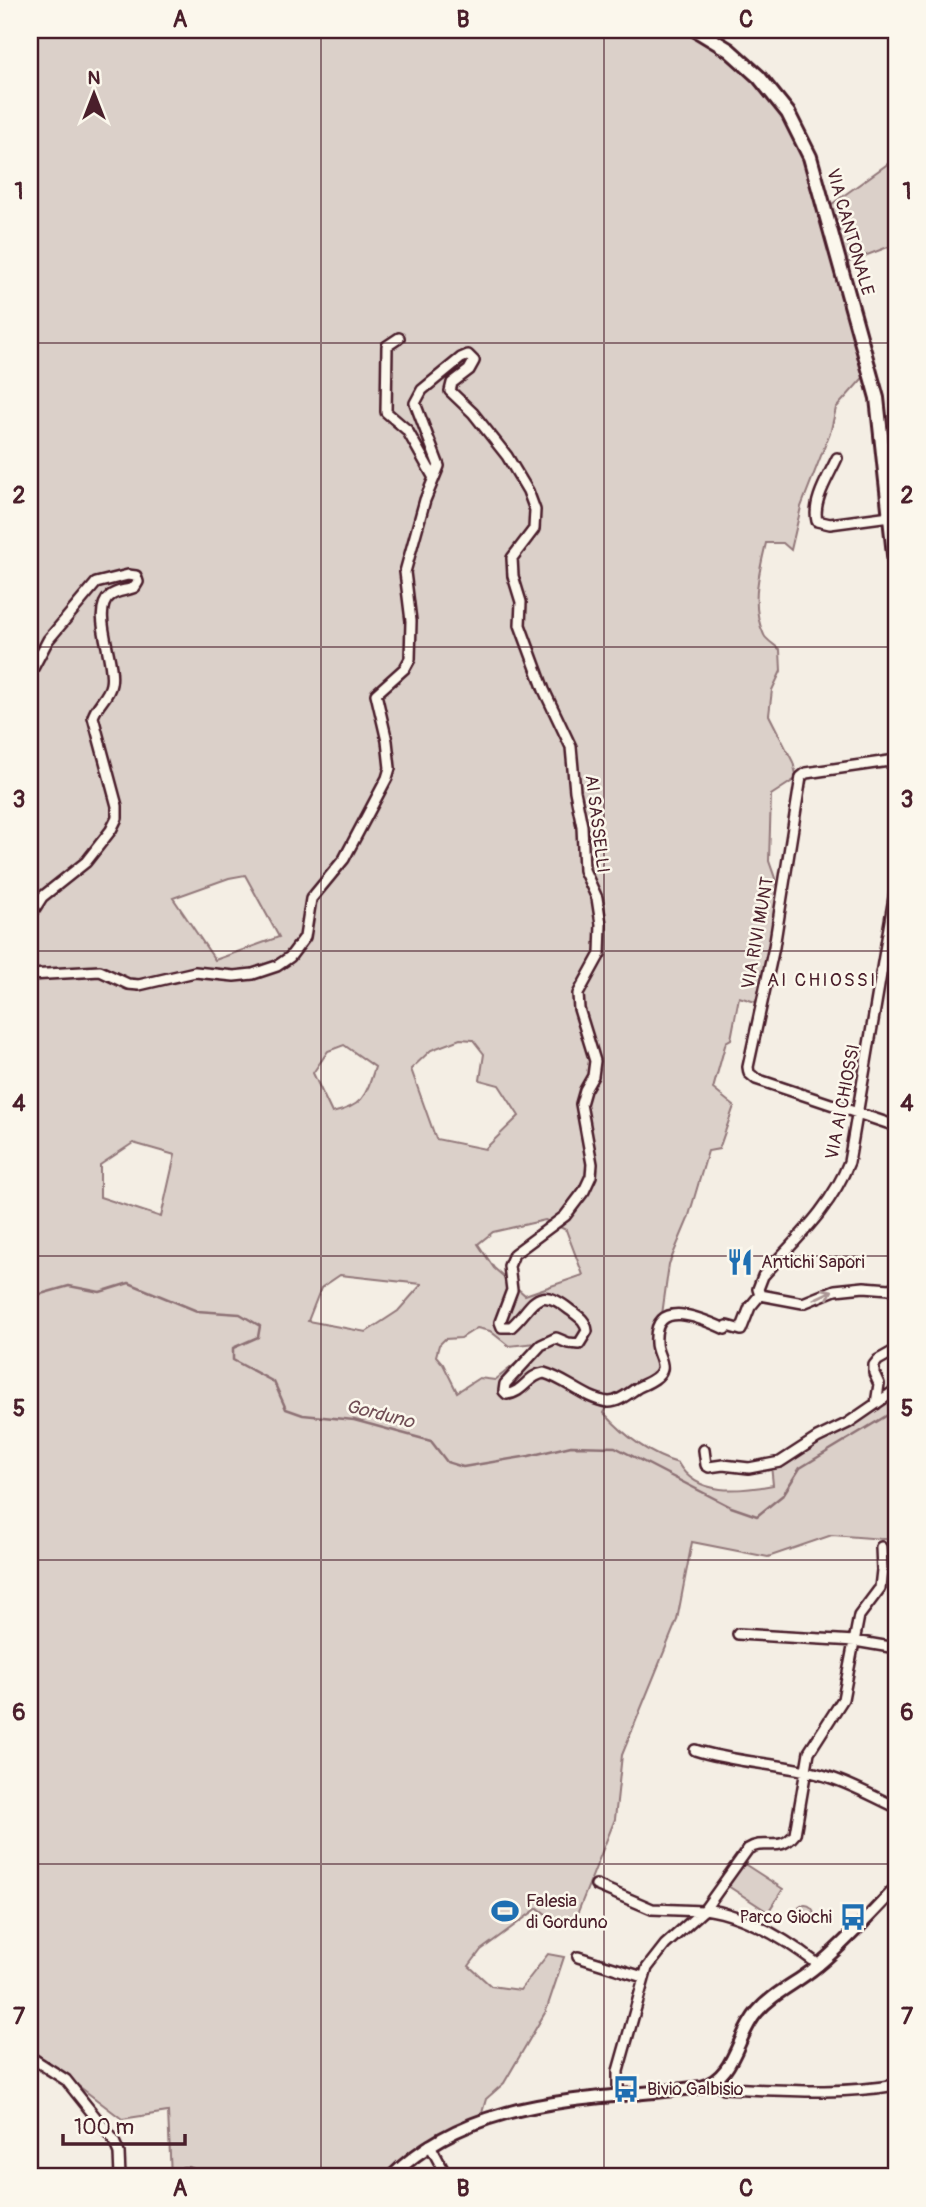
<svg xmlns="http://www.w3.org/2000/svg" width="926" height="2207" font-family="Pangolin,sans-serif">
  <rect width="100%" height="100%" fill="#f4eee4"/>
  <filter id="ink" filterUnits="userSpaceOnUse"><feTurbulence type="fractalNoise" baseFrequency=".0143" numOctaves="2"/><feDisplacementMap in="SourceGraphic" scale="14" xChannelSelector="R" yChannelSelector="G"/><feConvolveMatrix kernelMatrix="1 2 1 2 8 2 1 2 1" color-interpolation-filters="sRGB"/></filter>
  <g filter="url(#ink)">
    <path fill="#dbd0c9" stroke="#92787a" stroke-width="2" fill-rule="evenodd" d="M30,30H696L717,42L788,113L825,209L896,158V262L893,252L888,247L841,265L870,370L836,408L831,430L801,507L791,550L783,543H766C759,573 750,605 764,635C766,640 775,645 780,650L781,671L772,690L769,715L793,762L797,778L771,795L769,861L782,898L762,1004L739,997L731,1039L726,1042L713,1089L734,1106L719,1149L708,1151L688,1219L669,1264L661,1322L657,1330L662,1369L610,1402L604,1413C624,1435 649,1455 678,1463C697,1497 740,1491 773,1485L771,1465L896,1392V1434L892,1437L896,1445V1540L832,1535L768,1557L692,1542L677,1620L622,1755L615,1819L574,1922L551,1918L538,1908L481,1950L469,1966L491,1986L520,1990L548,1954L564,1957L546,2011L504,2083L486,2099L480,2120L460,2129L391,2177H171L168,2112L122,2119L30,2049ZM245,875L279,937L215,960L173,898L229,878ZM460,1039L473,1040L484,1054L480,1080L499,1085L519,1116L485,1149L436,1139L411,1069L431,1050ZM344,1045L375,1067C366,1095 364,1106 332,1113L313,1073L328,1051ZM133,1143L175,1155L161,1217L100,1197V1165ZM545,1220L566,1230L583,1275L525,1295L494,1268L478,1244L493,1232ZM340,1275L421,1284V1285L398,1311L366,1332L308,1321L321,1288ZM477,1328L490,1331L509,1346L536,1343L529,1353L495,1380L479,1378L457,1392L443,1364L436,1356L439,1345L445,1339L461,1338Z
      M743,1863L783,1889L768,1912L728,1886Z
      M796 1914a9 9 0 1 1 18 0a9 9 0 1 1-18 0Z"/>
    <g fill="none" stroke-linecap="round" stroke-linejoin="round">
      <path stroke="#8d7174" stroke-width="2.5" d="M30,1297L69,1286L100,1292L129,1283L197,1311L240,1314L260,1326L258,1337L233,1348V1360L274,1382L286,1409L303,1415L354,1420L431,1441L447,1462L463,1467L529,1456L571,1446L615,1447L731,1507L757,1516L783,1495L800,1468L896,1410"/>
      <defs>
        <path id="minor" d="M399,338L387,346L386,412L407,430L434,478
          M837,458C829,476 812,501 817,521L830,524L890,516
          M30,674L48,640L96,583L128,575L136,576L138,582L135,587C127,591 117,590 110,596C90,611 116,661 111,684C109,697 96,705 93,717L117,806V818L111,830L86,862L42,897L30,916
          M896,760L806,773L801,777L774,947L748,1067L749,1073L756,1079L896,1126
          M30,975L100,971L128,984L139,985L195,972L234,976L253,974L277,966L290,957L305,937L311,899L344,859L387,778L390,768L387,741L376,694L405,668L410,659L411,621L405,572L425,500L439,466L415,403L422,390L461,358L468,355L474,361L469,370L452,383L450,391L473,413L507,456L528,491L535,510L534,529L512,558L513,576L521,602L520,625L544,690L571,747L575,791L582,826L584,870L597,898L601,924L600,954L578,994L579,1009L595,1061L593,1076L585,1090L581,1104L592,1164L591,1176L584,1191L565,1216L514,1254L509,1266L512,1290L500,1322L502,1327H511C534,1307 535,1282 570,1310C578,1316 586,1320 587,1331L579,1344L568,1343L556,1338L541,1345L505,1384L504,1391L507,1394C523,1393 528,1375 544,1373C566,1379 585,1399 608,1402C618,1403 629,1393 637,1388C644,1384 660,1379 662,1369C664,1362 656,1352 656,1343C653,1297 701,1318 725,1329L727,1326L741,1330L750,1307L760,1295
          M760,1295L758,1289L763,1276C795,1240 831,1208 849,1162L896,886
          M760,1295L803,1303L835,1290L864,1287L890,1289L896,1287
          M876,1404L879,1384L874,1373V1365L878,1360L896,1350
          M704,1450L706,1465L709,1467L723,1465L749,1468L780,1462L817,1438L848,1423L896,1390
          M738,1634L855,1641L896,1648
          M695,1750C736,1763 780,1763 822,1775C848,1782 872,1796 896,1807
          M596,1885L652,1909L703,1911
          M705,1909C746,1915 787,1940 819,1965
          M578,1957L643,1977
          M30,2057L66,2080L113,2139L119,2153L120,2177
          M714,2082L724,2088C781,2090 839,2095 896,2085
          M618,2095V2071L647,1968L665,1945L705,1909L748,1849C765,1838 779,1854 795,1834L809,1752L843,1699L859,1616L880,1588L882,1570L881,1547
          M430,2145L447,2177
          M177,2177L184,2173L190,2174L191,2177"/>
        <path id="tertiary" d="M391,2177C473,2094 593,2101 701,2087C736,2077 736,2036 757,2012C773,1993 797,1983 816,1967C845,1943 871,1914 896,1888"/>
        <path id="secondary" d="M696,30L729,50L759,77L788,113L810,157L877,398L896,573"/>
      </defs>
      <use href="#minor" stroke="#4a1f2b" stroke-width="14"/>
      <use href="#tertiary" stroke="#4a1f2b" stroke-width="16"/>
      <use href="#secondary" stroke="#4a1f2b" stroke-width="18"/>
      <use href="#minor" stroke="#fbf7ec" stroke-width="9"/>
      <use href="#tertiary" stroke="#fbf7ec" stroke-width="10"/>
      <use href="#secondary" stroke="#fbf7ec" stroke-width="12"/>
    </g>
    <defs><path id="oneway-shaft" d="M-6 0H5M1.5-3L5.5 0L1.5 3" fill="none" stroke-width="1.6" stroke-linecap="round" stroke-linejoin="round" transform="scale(1.75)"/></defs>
    <use stroke="#ab9695" href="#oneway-shaft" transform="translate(823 1295) rotate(-25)"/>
  </g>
  <path fill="none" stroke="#4a1f2b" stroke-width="2" stroke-opacity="0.55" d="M321,30V2177M604,30V2177M30,343H896M30,647H896M30,951H896M30,1256H896M30,1560H896M30,1864H896"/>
  <defs>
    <symbol id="restaurant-bare" viewBox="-9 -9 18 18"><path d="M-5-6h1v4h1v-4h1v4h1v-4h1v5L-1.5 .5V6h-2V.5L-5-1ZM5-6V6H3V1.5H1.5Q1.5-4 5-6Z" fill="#1f6fb2" stroke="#fbf7ec" stroke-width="2.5" paint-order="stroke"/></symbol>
    <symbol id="stadium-bare" viewBox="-9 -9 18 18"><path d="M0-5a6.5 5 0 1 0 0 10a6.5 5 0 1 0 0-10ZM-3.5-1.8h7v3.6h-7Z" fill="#1f6fb2" stroke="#fbf7ec" stroke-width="2.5" paint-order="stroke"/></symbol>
    <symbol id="bus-bare" viewBox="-9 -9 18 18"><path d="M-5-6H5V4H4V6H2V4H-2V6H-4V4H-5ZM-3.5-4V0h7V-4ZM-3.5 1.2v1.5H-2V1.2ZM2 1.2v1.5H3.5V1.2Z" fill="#1f6fb2" stroke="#fbf7ec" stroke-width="2.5" paint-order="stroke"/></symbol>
  </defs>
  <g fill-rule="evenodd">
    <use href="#restaurant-bare" x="721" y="1243" width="38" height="38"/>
    <use href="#stadium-bare" x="486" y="1892" width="38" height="38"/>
    <use href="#bus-bare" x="834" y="1898" width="38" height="38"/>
    <use href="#bus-bare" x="607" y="2070" width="38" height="38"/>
  </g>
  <g text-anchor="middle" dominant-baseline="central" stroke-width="5" stroke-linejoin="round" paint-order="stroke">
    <g font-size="18" fill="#4a1f2b" stroke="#fbf7ec">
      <text transform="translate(850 232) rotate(74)">VIA CANTONALE</text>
      <text transform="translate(597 824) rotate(83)">AI SASSELLI</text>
      <text transform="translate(758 933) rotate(-80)">VIA RIVI MUNT</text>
      <text transform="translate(843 1102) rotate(-79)">VIA AI CHIOSSI</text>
    </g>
    <g font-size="18" fill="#4a1f2b" stroke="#fbf7ec" text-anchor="start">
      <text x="761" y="1262">Antichi Sapori</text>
      <text x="526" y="1901">Falesia<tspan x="526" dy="21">di Gorduno</tspan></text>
      <text x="832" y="1917" text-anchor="end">Parco Giochi</text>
      <text x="647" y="2089">Bivio Galbisio</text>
    </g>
    <g font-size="19" letter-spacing="2" fill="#4a1f2b" stroke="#fbf7ec">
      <text x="822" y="980">AI CHIOSSI</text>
    </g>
    <g font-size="19" font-style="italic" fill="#714f56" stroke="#fbf7ec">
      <text transform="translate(380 1414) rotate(14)">Gorduno</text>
    </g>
  </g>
  <rect width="926" height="2207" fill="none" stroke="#fbf7ec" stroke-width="77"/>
  <g transform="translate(94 94)" stroke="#fbf7ec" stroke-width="5" paint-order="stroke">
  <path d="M0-5L12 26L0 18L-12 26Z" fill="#4a1f2b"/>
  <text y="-10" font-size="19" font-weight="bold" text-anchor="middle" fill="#4a1f2b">N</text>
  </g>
  <path d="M63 2134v10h122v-10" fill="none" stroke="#4a1f2b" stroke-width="3.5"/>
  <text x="74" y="2134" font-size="21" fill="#4a1f2b" stroke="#fbf7ec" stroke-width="5" paint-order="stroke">100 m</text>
  <rect x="38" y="38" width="850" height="2130" fill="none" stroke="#4a1f2b" stroke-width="2.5"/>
  <g font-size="23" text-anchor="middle" font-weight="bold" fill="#4a1f2b">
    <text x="180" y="27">A</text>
    <text x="463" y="27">B</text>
    <text x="746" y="27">C</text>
    <text x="19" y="199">1</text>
    <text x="907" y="199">1</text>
    <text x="19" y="503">2</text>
    <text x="907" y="503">2</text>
    <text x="19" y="807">3</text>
    <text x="907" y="807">3</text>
    <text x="19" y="1111">4</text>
    <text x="907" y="1111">4</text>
    <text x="19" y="1416">5</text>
    <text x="907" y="1416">5</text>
    <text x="19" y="1720">6</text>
    <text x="907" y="1720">6</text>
    <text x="19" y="2024">7</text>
    <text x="907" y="2024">7</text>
    <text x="180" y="2196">A</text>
    <text x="463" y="2196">B</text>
    <text x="746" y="2196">C</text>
  </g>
</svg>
